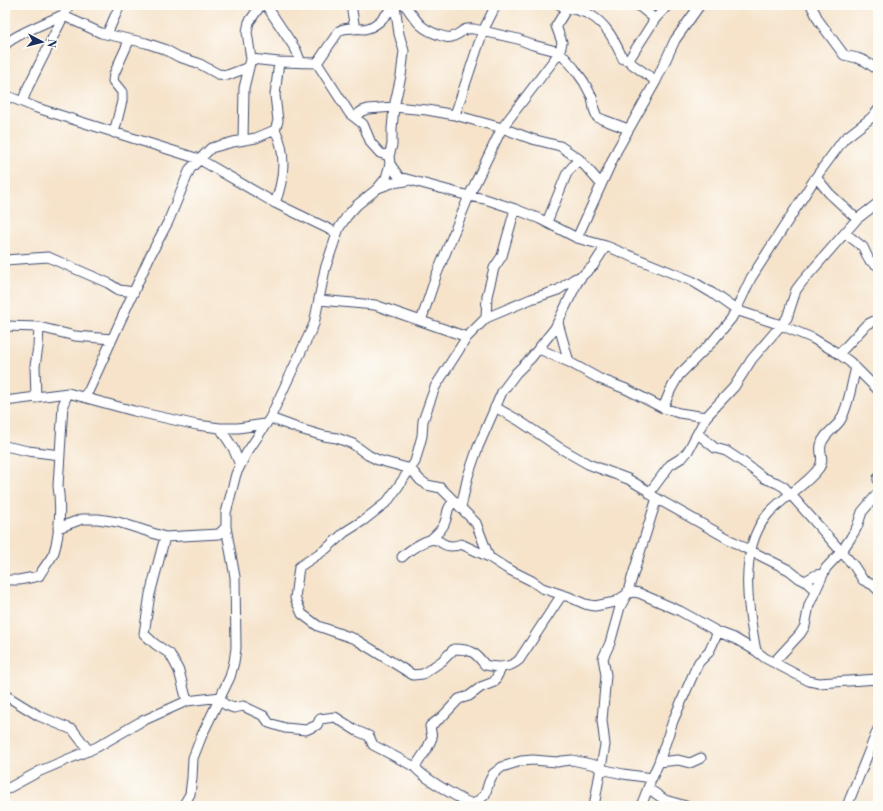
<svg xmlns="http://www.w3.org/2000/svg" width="883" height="811" font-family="'Libre Bodoni',serif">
  <rect width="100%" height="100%" fill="#fdfcf7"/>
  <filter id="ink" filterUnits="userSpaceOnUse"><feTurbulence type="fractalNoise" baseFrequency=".025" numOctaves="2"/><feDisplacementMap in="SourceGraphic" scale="8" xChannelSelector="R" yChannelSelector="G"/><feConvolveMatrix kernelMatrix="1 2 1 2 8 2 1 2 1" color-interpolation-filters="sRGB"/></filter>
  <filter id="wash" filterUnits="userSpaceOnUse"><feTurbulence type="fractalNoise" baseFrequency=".012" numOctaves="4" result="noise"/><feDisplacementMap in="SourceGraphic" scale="16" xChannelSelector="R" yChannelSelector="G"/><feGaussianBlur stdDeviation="0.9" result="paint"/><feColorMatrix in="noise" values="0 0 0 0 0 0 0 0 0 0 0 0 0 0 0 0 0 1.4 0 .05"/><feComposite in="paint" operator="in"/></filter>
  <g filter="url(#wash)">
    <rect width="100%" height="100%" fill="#f6e3ca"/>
  </g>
  <g filter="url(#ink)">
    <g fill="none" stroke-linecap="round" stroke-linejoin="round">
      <defs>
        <path id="minor" d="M266,5L296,50L301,63
          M351,5L355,29
          M395,5L399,34L404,51L401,76L394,107L392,129V145L389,156L390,164L399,177L469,196L485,199L515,209L540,219L577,238L606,246L692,281L712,293L736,310L778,324L812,338L839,354L850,362L878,390
          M405,5C417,21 419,28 439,35C444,37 449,39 454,36C464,32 461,28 474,29L518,39L533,45L560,52L574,68L584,82L592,97L594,109L597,117L604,120L628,129
          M560,5C570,9 581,10 590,15C607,24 615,42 623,59L630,61
          M638,5L655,19
          M811,5L819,21L844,55L857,58L865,61L878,70
          M107,34L120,5
          M5,45C12,36 48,22 60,16H64L101,33L146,43L164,49L179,57L198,63L218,74L228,75L249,67
          M251,59L279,62
          M317,63L350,114L363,124L371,143L380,153L389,156
          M656,81L632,64L630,61V58L655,19L668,5
          M5,95L37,108L199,159L275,203L337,233
          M22,102L28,87L69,5
          M455,115L483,31L496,5
          M354,117L362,111L368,109L394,107L427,110L455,115L502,128L532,139L560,146L579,159L601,184
          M114,133L122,101V92L113,81L114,74L129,41
          M243,140L244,88L251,59L247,32L249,22L261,5
          M816,177L829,193L857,219
          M378,188L392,183L406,181
          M275,203C284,180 287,152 275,130
          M547,222L567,173L579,159
          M845,233L863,247L869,260L878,266
          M577,238L617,150L656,81L675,40L700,5
          M5,260L48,257L108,283L119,290L134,292
          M582,276L574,279L558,290L531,299L486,318L467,337L435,387L423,421L422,436L415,462L395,491L387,502L364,520L345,532L326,549L299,567L295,598L302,614L318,626L355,639L413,675L423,674L442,661L454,649C471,649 475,652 485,665C497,668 510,668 519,660L561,596H567L585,604L595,606L615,602L627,594L633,592L639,593L680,611L718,632L734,638L756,651L765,658L809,681L819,683L878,679
          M319,300L375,305L467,337
          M486,318L487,296L494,268L502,256L515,209
          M421,321L436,276L469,196L502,128L560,52L562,42L556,26L569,5
          M558,323L569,362
          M5,326L39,327L75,336L112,339
          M539,349L569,362L600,379L626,389L663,408L679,413L706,417
          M839,354L866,325L878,319
          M84,396L89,390L150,256L168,222L190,169L211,148L233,142L256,138L275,130L278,121L275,95L279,62L317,63L339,31C346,26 356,29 364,29C378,27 386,14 395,5
          M36,398L35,366L38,347L39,327
          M5,401L68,393L134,411L197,425L220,428H238L265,424
          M495,407L518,420L560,448L588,464L628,479L650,492
          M663,408L671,389L679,375L712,342L731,319L736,310L751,278L816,177L844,139L871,118L878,110
          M270,418L300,429L324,436L337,438L353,444L368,455L378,460L411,469L420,480L427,485L441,488L476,523L489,557L506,568L532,581L542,588L563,595
          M220,428L233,448L240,465
          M698,434L715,448L726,451L743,462L764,478L777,483L784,487L854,566L863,580L873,585L878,590
          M5,446L28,451L60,455
          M878,478V480
          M656,498L743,547L789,570L799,578L805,581L815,590
          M461,507L468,476L478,447L502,392L516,373L531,358L555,328L577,283L582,276L593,266L606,246
          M58,528L82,519H98L118,522L165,537L219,534L226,527
          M165,537L150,594L144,634L155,644L170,654L179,671L187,701
          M430,540C436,535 443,529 445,522C449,512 445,511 454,501
          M402,557C408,551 428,537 436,540C438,540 440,542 442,543C448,547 454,547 461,544L489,557
          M5,580H19L39,576C43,568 51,560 54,552C60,533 61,505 58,486L63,405L68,393
          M805,581L816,575L823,574
          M756,651C748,609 738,551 767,515C782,497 805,487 819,468C825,460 819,453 821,445C823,435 835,428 840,421C849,406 851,385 856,368
          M774,662L800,634L805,626L809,605L826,568L841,552L850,539L857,527L862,512L878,493
          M5,695L39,716L73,730L89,751
          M219,700L226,705L234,708L243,706L264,716L269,723L285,728L306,730L317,725L320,719L335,717L357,731L369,736L373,745L415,767C421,776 463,802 474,804L485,795L489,782L493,774L502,767L521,761L533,760L557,762L562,761L572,760L595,765L601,769L623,774L652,778L659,762L673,721L695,670L699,662L709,652L718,632
          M659,762L678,760L690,763L701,758
          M415,767L427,749L432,738L430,726L442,717L459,699L469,696L481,687L494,682L502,667
          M649,789L665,800L686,806
          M5,790L40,771L97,747L140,722L187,701L221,697
          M183,806L190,794L192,778L193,758L202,735L230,677L234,662L236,648L235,577L226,527V513L236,474L246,454L270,418L314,324L325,269L339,228L347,216L357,205L377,189L386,178L390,164
          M594,806L605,745L602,720L606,675L603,658L610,643L620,607L627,594L656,501V498L650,494V492L670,465L683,457L688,451L706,417L734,387L752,359L787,318L796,290L802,282L857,219L878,203
          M641,806L650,783
          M847,806L878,729"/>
      </defs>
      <use href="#minor" stroke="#3c4a6e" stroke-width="11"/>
      <use href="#minor" stroke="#fff" stroke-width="9"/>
    </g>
  </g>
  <rect width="883" height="811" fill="none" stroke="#fdfcf7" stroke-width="20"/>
  <g transform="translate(42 42) rotate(97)" stroke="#fdfcf7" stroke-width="3" paint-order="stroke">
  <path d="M0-3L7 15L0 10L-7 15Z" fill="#1b2f5e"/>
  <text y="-6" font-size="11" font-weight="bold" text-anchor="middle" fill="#1b2f5e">N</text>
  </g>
</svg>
